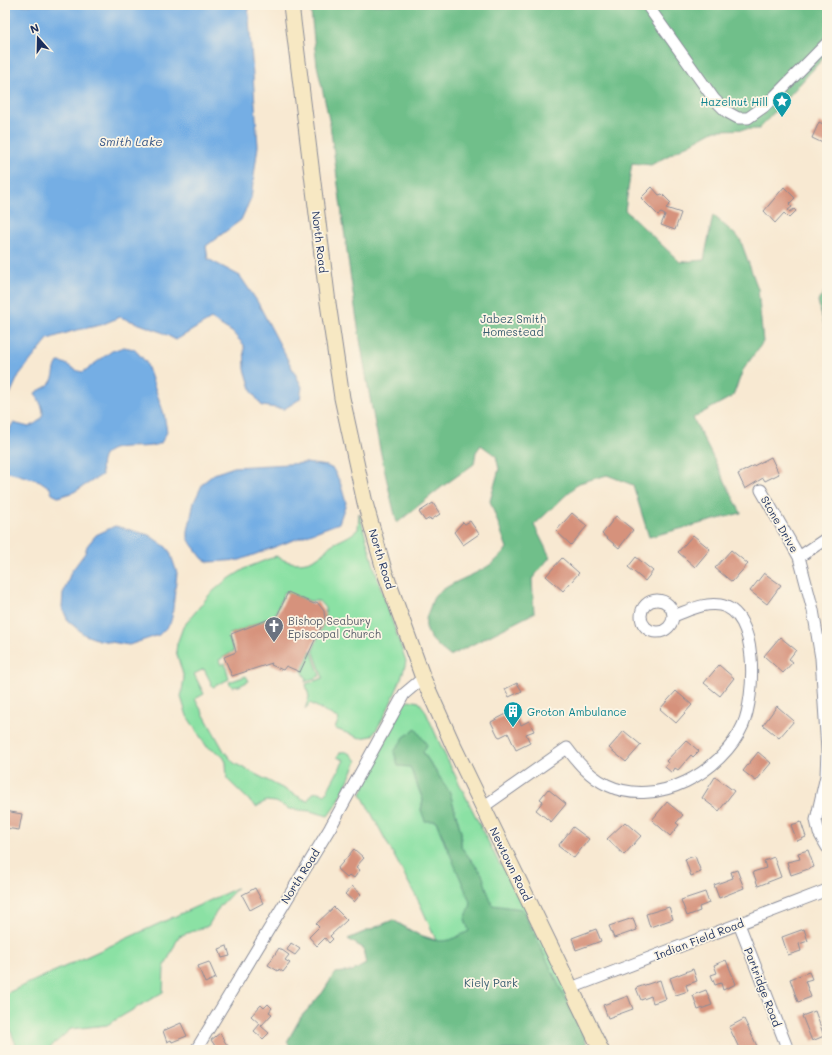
<svg xmlns="http://www.w3.org/2000/svg" width="832" height="1055" font-family="Mali,sans-serif">
  <rect width="100%" height="100%" fill="#fcf5e5"/>
  <filter id="ink" filterUnits="userSpaceOnUse"><feTurbulence type="fractalNoise" baseFrequency=".025" numOctaves="2"/><feDisplacementMap in="SourceGraphic" scale="8" xChannelSelector="R" yChannelSelector="G"/><feConvolveMatrix kernelMatrix="1 2 1 2 8 2 1 2 1" color-interpolation-filters="sRGB"/></filter>
  <filter id="wash" filterUnits="userSpaceOnUse"><feTurbulence type="fractalNoise" baseFrequency=".012" numOctaves="4" result="noise"/><feDisplacementMap in="SourceGraphic" scale="16" xChannelSelector="R" yChannelSelector="G"/><feGaussianBlur stdDeviation="0.9" result="paint"/><feColorMatrix in="noise" values="0 0 0 0 0 0 0 0 0 0 0 0 0 0 0 0 0 1.4 0 .05"/><feComposite in="paint" operator="in"/></filter>
  <g filter="url(#wash)">
    <rect width="100%" height="100%" fill="#f8e9d2"/>
    <path fill="#8be1a4" stroke="#538881" fill-rule="evenodd" d="M359,513L378,580L406,661C403,679 383,722 372,736L360,738L336,729L335,728L339,719L310,703L305,709L309,697L306,684L323,678L313,650L326,617L325,608L319,601H310L286,592L284,593L275,616L228,635L234,651L219,660L221,665L225,663L229,679L213,687L204,669L194,674L204,694L195,699L224,751L234,763L307,801L313,793L319,792L325,795L344,760L337,757C342,746 352,754 357,761L338,802L328,816L310,811L289,809L276,802L266,801L256,807L227,779L226,762L222,755L207,747L187,716L181,697L184,678L176,651L177,644L183,627L210,594L224,582L246,568L276,556C291,565 307,566 322,554C325,552 327,548 331,545C340,540 350,537 358,529Z
      M311,650L320,676L305,682L306,678L302,671Z
      M246,676L249,681L239,686L232,687L229,682Z
      M409,700L419,702L425,710L445,755L500,865L506,862L594,1034L565,1050H294L287,1042L301,1017L323,992L335,973L353,971L366,964L363,948L348,939L393,920L417,934L436,940L420,904L361,794L402,706ZM423,752L450,793L461,832V847L482,874L446,847L436,821L421,810L423,800L410,767Z
      M237,888L220,906L208,926L179,936L164,968L163,992L107,1025L71,1029L47,1050H18L5,1016V994Z"/>
    <path fill="#70bf8a" stroke="#467774" d="M310,5H827V54L759,129L715,130L651,165L632,163L625,210L680,262L704,260L713,215L740,239L758,289L763,342L743,370L733,396L693,418L741,513L649,537L633,485L607,475L579,483L534,525L550,557L532,579L534,613L450,656C434,643 419,632 429,610C431,606 432,599 435,596C456,576 489,575 507,548L490,501L499,469L496,456L481,445L476,452L474,464L443,486L397,523C365,397 349,268 332,139C329,114 322,90 317,65C314,45 313,25 310,5Z
      M827,288V336L818,301Z
      M416,729L427,745L423,752L450,793L461,832V847L482,874L492,905L522,909L590,1050H294L287,1042L301,1017L323,992L335,973L353,971L366,964L363,948L348,939L393,920C408,929 430,945 449,940C455,938 463,934 469,931L465,919L471,904L436,821H425L421,810L423,800L410,767L398,766L394,752L404,737Z"/>
    <path fill="#74aee4" stroke="#486ea1" d="M5,5H248L258,146L251,198L241,220L206,246L208,259L240,276L257,301L302,387L300,399L284,409L262,406L252,392L245,369L244,345L232,332L211,319L176,340L159,331L120,317L101,325L73,331L48,339L19,375L5,405Z
      M124,347L134,349L146,362L164,414L167,432L161,443C140,454 95,433 102,475L74,492L58,497L52,494L50,488L40,481L5,471C5,454 4,438 13,423L29,427C49,417 44,410 35,393C42,388 50,387 53,378C55,372 54,368 58,362C68,362 72,371 83,372L112,351Z
      M306,463L327,466L333,469L340,482L346,503L339,523L240,560L209,562L203,559L192,545L188,538V531L194,502L203,483L214,474L234,467Z
      M115,526L149,535L166,547L170,552L177,573L172,617L170,624L159,635L129,645L99,640L85,635L68,621L62,607L63,594L71,572L85,553L87,546L96,535Z"/>
    <g id="blocks">
      <path fill="#d6927c" d="M819,122L827,126V145L812,138Z
        M652,187L659,195L662,194L671,203L666,208L681,213L675,230L661,225L665,215L661,213L658,215L641,198Z
        M784,187L795,198L789,204L792,207L788,210L790,212L794,209L796,211L789,218L784,213L775,223L764,211Z
        M771,457L779,474L765,481L763,478L745,489L738,474Z
        M433,503L440,514L431,520L430,518L425,521L419,512Z
        M572,513L587,526L571,545L556,531Z
        M616,516L633,530L619,548L602,534Z
        M470,521L479,534L463,545L454,532L463,522L465,524Z
        M693,535L710,549L695,567L678,552Z
        M731,550L748,564L732,582L715,568Z
        M636,557L653,571L645,581L628,567Z
        M562,558L579,573L563,591L546,576Z
        M764,573L781,585L767,604L750,591Z
        M288,592L314,604L317,602L324,611L325,620L321,622L323,623L300,672L286,666L283,670L271,665L272,663L232,676L224,657L236,652L231,634L277,616Z
        M780,637L796,650L789,659L793,662L783,673L764,656Z
        M719,665L734,678L720,696L704,683Z
        M517,683L522,691L509,697L505,689Z
        M676,691L692,705L676,723L660,709Z
        M777,706L794,721L779,738L763,725Z
        M514,710L521,725L529,721L534,731L526,734L530,743L516,750L508,733L500,737L498,736L491,722Z
        M624,731L641,745L626,762L609,748Z
        M686,740L699,751L693,757L691,755L678,770L675,768L672,773L665,767L668,763L666,761Z
        M758,752L771,763L756,781L743,771Z
        M715,777L734,791L719,811L702,798Z
        M548,789L566,804L551,822L536,810L543,801L540,799Z
        M667,802L683,815L676,823L679,825L670,836L652,820Z
        M5,811L22,814L19,830L5,828Z
        M625,822L641,836L624,855L607,839Z
        M801,822L806,837L797,841L791,825Z
        M573,827L589,839L574,858L558,846Z
        M354,849L364,858L356,867L360,870L354,878L350,875L347,878L337,869Z
        M808,850L814,867L791,875L787,862L800,859L798,853Z
        M695,856L701,872L691,876L685,859Z
        M774,857L781,877L758,886L753,872L766,868L764,861Z
        M5,858H9L6,874H5Z
        M737,870L744,888L719,898L714,885L733,878L731,872Z
        M352,886L361,894L354,902L345,894Z
        M255,888L263,903L250,910L242,895Z
        M705,892L709,903L699,907L700,911L687,916L681,900Z
        M334,907L347,920L330,936L333,939L329,943L325,938L317,946L309,937L319,927L316,924Z
        M669,907L673,919L650,927L646,914Z
        M633,918L637,930L614,938L609,926Z
        M596,929L601,941L576,950L572,938Z
        M804,929L808,941L799,944L801,951L788,955L782,937Z
        M291,943L300,949L295,955L287,950Z
        M227,946L230,956L222,958L219,949Z
        M279,948L289,955L285,960L290,963L283,972L279,969L278,971L268,965Z
        M726,960L736,984L723,990L721,983L715,985L711,975L717,973L714,965Z
        M209,962L216,978L205,983L198,966Z
        M693,969L697,981L686,985L688,991L676,995L670,978Z
        M809,972L812,979L805,981L811,997L798,1002L790,979Z
        M660,980L666,999L653,1003L651,996L641,1000L636,988Z
        M706,990L712,1005L698,1010L693,995Z
        M628,996L633,1009L608,1018L603,1005Z
        M268,1004L272,1008L269,1012L272,1014L261,1026L269,1033L263,1039L254,1031L260,1024L251,1016L261,1005L264,1008Z
        M815,1011L824,1036L812,1041L802,1016Z
        M744,1019L757,1046L749,1050H740L729,1027Z
        M181,1023L187,1036L172,1042L171,1040L167,1042L163,1031Z
        M220,1033L225,1042L231,1050H218L211,1040Z"/>
    </g>
  </g>
  <g filter="url(#ink)">
    <use href="#blocks" fill-opacity="0" stroke="#8a8c98" stroke-width="1"/>
    <g fill="none" stroke-linecap="round" stroke-linejoin="round">
      <defs>
        <path id="street" d="M647,5L714,99L727,112L738,118H748L765,106L827,43
          M761,490L799,557L813,610L821,658L827,750L826,776L816,820L819,833L827,847
          M799,557L827,538
          M641 616a16 16 0 1 1 32 0a16 16 0 1 1-32 0Z
          M483,807L567,748C578,763 590,777 607,785C657,809 722,772 743,725C755,697 760,612 720,605C704,602 688,611 673,616
          M739,924L788,1050
          M571,988L827,890
          M196,1050L330,828L404,694L423,678"/>
        <path id="secondary" d="M291,5L328,303L342,398L365,503L385,573L423,678L453,745L601,1050"/>
      </defs>
      <use href="#street" stroke="#8a8c98" stroke-width="13"/>
      <use href="#secondary" stroke="#8a8c98" stroke-width="17"/>
      <use href="#street" stroke="#fff" stroke-width="11"/>
      <use href="#secondary" stroke="#f7e8c3" stroke-width="15"/>
    </g>
  </g>
  <defs>
    <symbol id="sight-pin" viewBox="-11 -11 22 30"><path d="M0 17L-7.5 6A9.5 9.5 0 1 1 7.5 6Z" fill="#0f9aa8" stroke="#fcf5e5"/><path d="M0-6L1.8-2.2L6-1.7L2.9 1.2L3.7 5.4L0 3.3L-3.7 5.4L-2.9 1.2L-6-1.7L-1.8-2.2Z" fill="#fff"/></symbol>
    <symbol id="church-pin" viewBox="-11 -11 22 30"><path d="M0 17L-7.5 6A9.5 9.5 0 1 1 7.5 6Z" fill="#6b7280" stroke="#fcf5e5"/><path d="M-1.2-6h2.4v3.5h3.3v2.4h-3.3V6h-2.4V-.1h-3.3v-2.4h3.3Z" fill="#fff"/></symbol>
    <symbol id="building-pin" viewBox="-11 -11 22 30"><path d="M0 17L-7.5 6A9.5 9.5 0 1 1 7.5 6Z" fill="#0f9aa8" stroke="#fcf5e5"/><path d="M-4-6H4V6H1V3H-1V6H-4ZM-2.5-4.3h1.7v1.8h-1.7ZM.8-4.3h1.7v1.8H.8ZM-2.5-1h1.7V.8h-1.7ZM.8-1h1.7V.8H.8Z" fill="#fff"/></symbol>
  </defs>
  <g fill-rule="evenodd">
    <use href="#sight-pin" x="771" y="90" width="22" height="30"/>
    <use href="#church-pin" x="263" y="615" width="22" height="30"/>
    <use href="#building-pin" x="502" y="700" width="22" height="30"/>
  </g>
  <g text-anchor="middle" dominant-baseline="central" stroke-width="3.5" stroke-linejoin="round" paint-order="stroke">
    <g font-size="11" fill="#0d838f" stroke="#fcf5e5" text-anchor="end">
      <text x="768" y="101">Hazelnut Hill</text>
      <text x="527" y="711" text-anchor="start">Groton Ambulance</text>
    </g>
    <g font-size="11" fill="#1b2f5e" stroke="#fcf5e5">
      <text transform="translate(320 242) rotate(83)">North Road</text>
      <text transform="translate(780 524) rotate(60)">Stone Drive</text>
      <text transform="translate(382 559) rotate(73)">North Road</text>
      <text transform="translate(511 864) rotate(64)">Newtown Road</text>
      <text transform="translate(300 876) rotate(-58)">North Road</text>
      <text transform="translate(699 939) rotate(-21)">Indian Field Road</text>
      <text transform="translate(763 987) rotate(69)">Partridge Road</text>
    </g>
    <g font-size="11" fill="#375c70" stroke="#fcf5e5">
      <text x="513" y="318">Jabez Smith<tspan x="513" dy="13">Homestead</tspan></text>
      <text x="491" y="982">Kiely Park</text>
    </g>
    <g font-size="11" fill="#5b616d" stroke="#fcf5e5" text-anchor="start">
      <text x="288" y="620">Bishop Seabury<tspan x="288" dy="13">Episcopal Church</tspan></text>
    </g>
    <g font-size="12" font-style="italic" fill="#365586" stroke="#fcf5e5">
      <text x="131" y="141">Smith Lake</text>
    </g>
  </g>
  <rect width="832" height="1055" fill="none" stroke="#fcf5e5" stroke-width="20"/>
  <g transform="translate(38 38) rotate(340)" stroke="#fcf5e5" stroke-width="3" paint-order="stroke">
  <path d="M0-3L7 15L0 10L-7 15Z" fill="#1b2f5e"/>
  <text y="-6" font-size="11" font-weight="bold" text-anchor="middle" fill="#1b2f5e">N</text>
  </g>
</svg>
